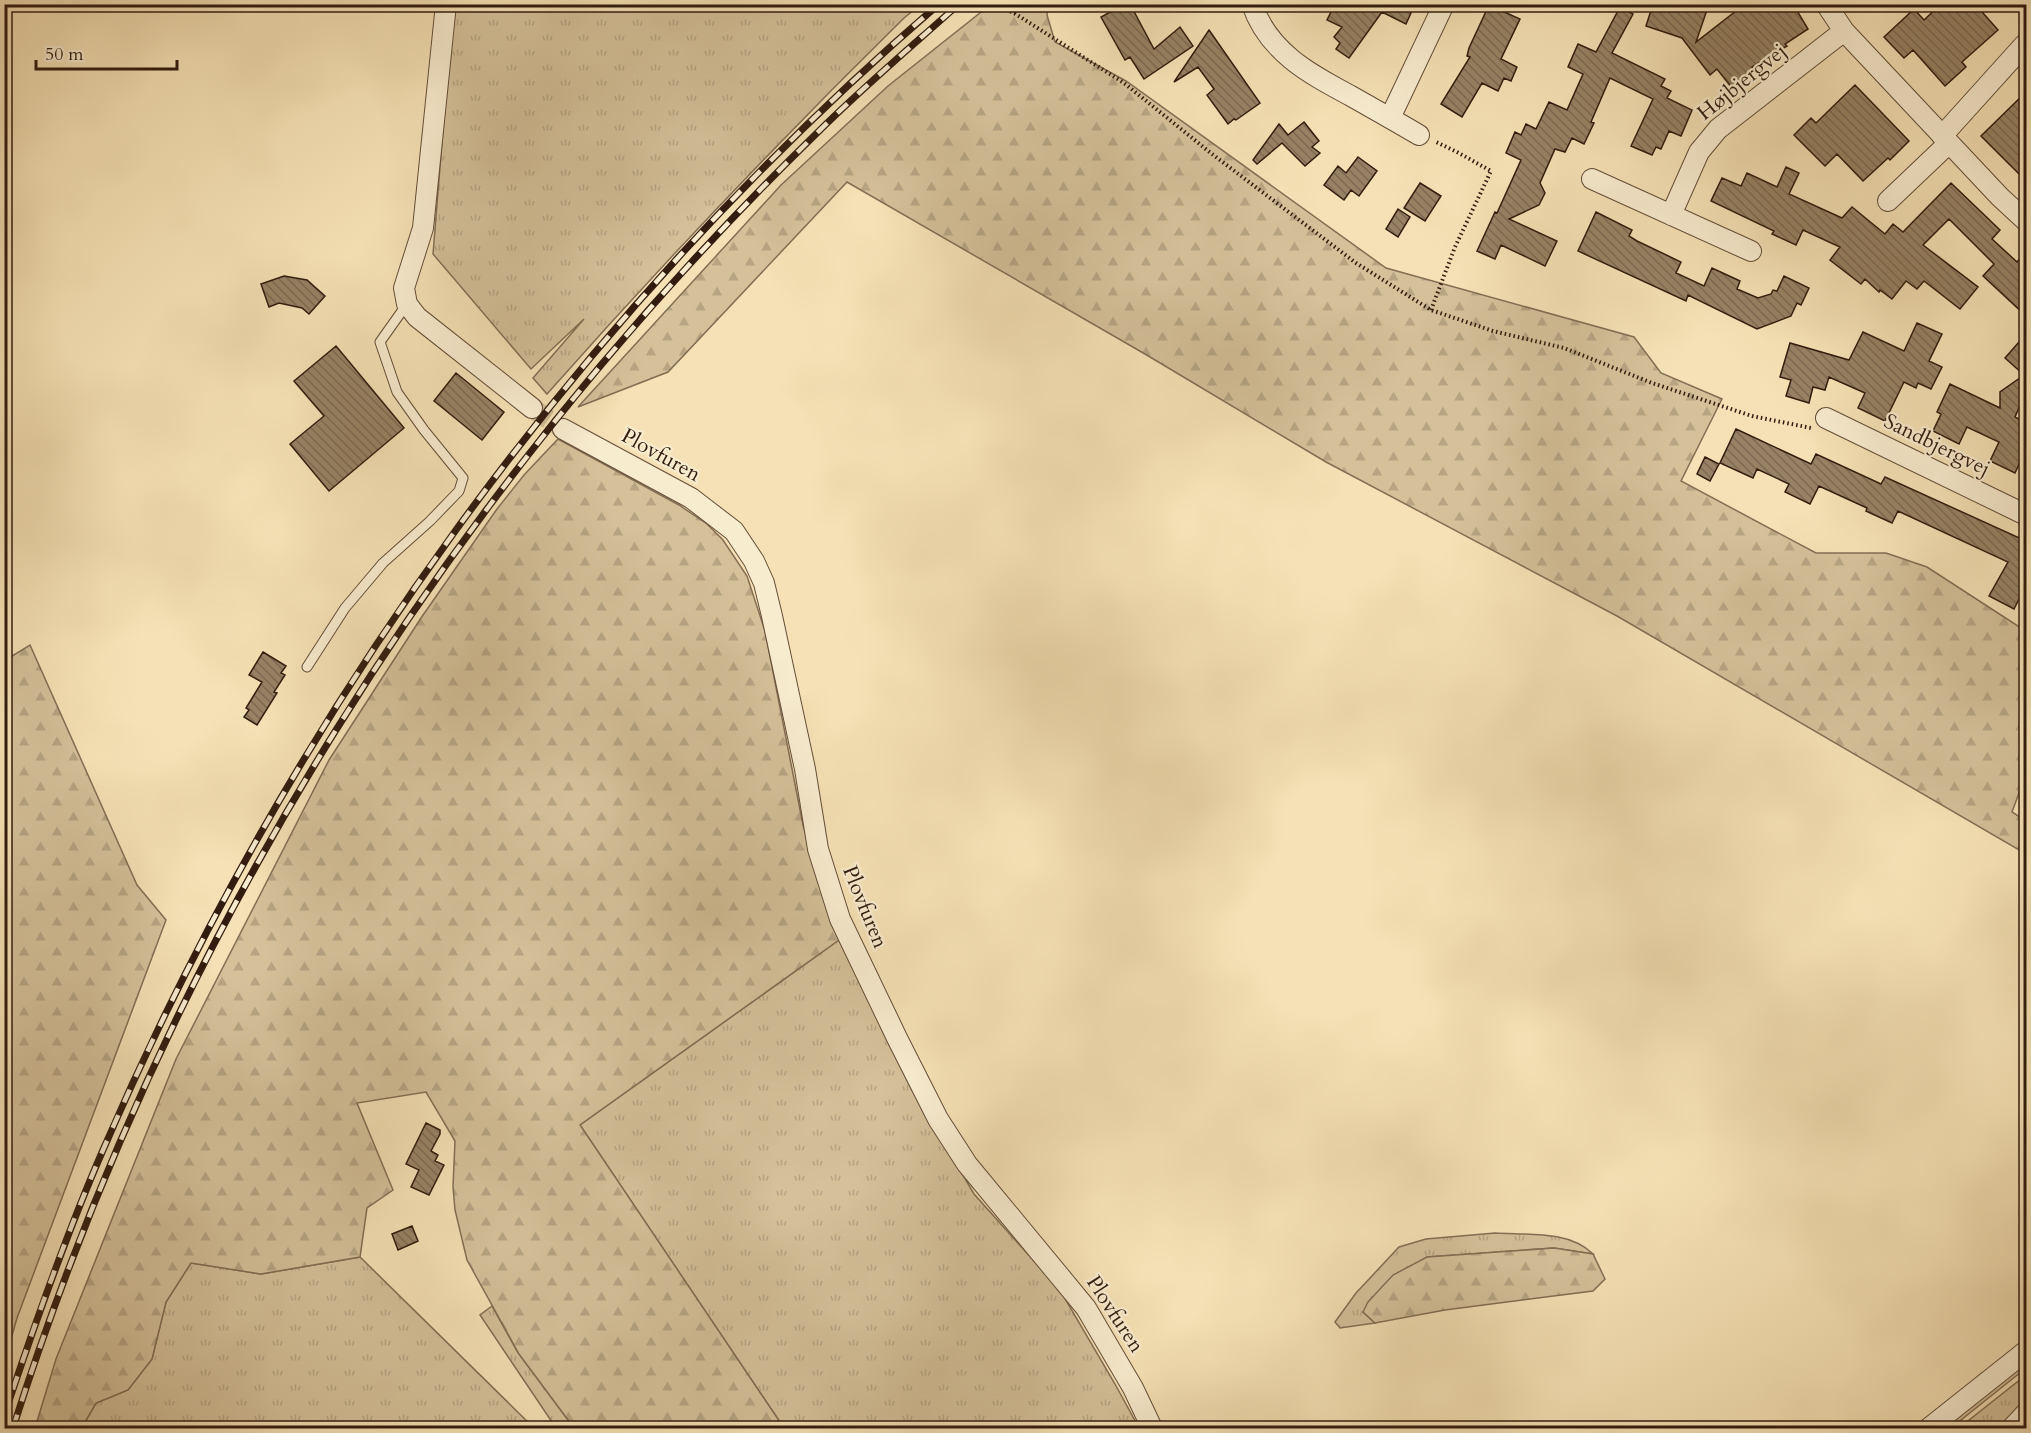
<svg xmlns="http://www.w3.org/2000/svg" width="2031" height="1433" font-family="Cardo,serif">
  <defs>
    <pattern id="grass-tufts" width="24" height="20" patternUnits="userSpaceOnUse" patternTransform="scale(1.5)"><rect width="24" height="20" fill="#d4c099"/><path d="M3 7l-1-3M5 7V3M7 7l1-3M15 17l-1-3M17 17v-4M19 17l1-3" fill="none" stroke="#b6a483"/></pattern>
    <pattern id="forest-firs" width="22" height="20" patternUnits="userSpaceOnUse" patternTransform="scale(1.5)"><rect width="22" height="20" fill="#d4c099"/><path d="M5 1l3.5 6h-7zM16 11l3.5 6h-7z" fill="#b6a483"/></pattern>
    <pattern id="building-back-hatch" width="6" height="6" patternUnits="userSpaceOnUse" patternTransform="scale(1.5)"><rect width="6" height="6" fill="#978265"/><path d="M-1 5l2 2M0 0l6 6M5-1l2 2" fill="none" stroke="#7c6a52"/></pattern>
  </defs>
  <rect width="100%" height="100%" fill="#f5e1b5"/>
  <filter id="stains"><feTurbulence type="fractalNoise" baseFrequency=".00333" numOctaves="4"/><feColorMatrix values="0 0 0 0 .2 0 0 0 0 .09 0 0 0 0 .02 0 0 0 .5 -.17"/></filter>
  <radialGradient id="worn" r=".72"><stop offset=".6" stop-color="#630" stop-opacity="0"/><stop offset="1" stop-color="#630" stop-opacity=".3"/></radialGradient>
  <path fill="url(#grass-tufts)" stroke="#836e54" stroke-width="1.5" d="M453,5H920L904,18C781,139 662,264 547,394L533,378L584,319L531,369L433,254Z
    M839,940L913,1090L974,1194L1060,1290L1115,1384L1139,1428H784L580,1125Z
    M1495,1233C1527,1235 1569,1230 1593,1254L1554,1248L1427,1257L1363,1312L1375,1323L1340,1328L1335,1322L1356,1293L1399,1247L1426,1239Z
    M360,1257L534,1428H86L85,1422L96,1403L128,1390L152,1359L166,1302L191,1263L261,1274Z
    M492,1306L517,1351L574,1428H556L480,1315Z
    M2026,1357V1368L1951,1428H1942Z
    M2026,1375V1402L1999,1428H1959Z"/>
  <path fill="url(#forest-firs)" stroke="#836e54" stroke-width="1.5" d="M990,5H1048L1047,15L1055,42L1126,81L1386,268L1634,337L1661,373L1722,399L1681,481L1816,553H1886L1927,567L2021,628L2026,691V774L2012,812L2026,821V854L1617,616L1326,462L1145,354L847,182L668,372L578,407L781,185L888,86Z
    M558,439L679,505L707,524L723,540L747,576L765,631L803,825L830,916L839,940L580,1125L784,1428H574L519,1354L467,1260L455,1210L453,1187L455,1141L426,1092L357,1103L393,1190L367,1208L360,1257L261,1274L191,1263L166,1302L152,1359L128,1390L96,1403L85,1422L86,1428H35L56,1359L176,1059L329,760L421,618L497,509L524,475Z
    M30,645L137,885L166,920L17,1318L5,1360L4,661Z
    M1554,1248L1593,1254L1605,1279L1593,1291L1445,1310L1375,1323L1363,1312L1368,1302L1393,1275L1427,1257Z"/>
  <path fill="url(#building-back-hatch)" stroke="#321c0f" stroke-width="1.5" d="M1125,4H1130L1154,49L1180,27L1193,46L1144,79L1130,57L1125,60L1101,17Z
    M1335,4H1415L1406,24L1382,12L1349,58L1336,49L1340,43L1334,37L1342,27L1327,20Z
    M1653,4H1709L1696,42L1745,4H1793L1808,29L1785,44L1787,46L1752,67L1755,71L1732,88L1717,69L1710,75L1682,38L1646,26Z
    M1941,4H1975L1998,30L1962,62L1966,67L1945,86L1913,50L1904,58L1884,37L1914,9L1924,20Z
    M1489,5L1520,19L1501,59L1517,67L1511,81L1504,78L1498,91L1482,83L1462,117L1441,104L1470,57L1467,56L1469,48Z
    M1620,7L1633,14L1612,53L1665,79L1661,86L1671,91L1667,98L1692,110L1681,136L1669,131L1661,149L1656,147L1652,155L1631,146L1653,99L1610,78L1591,122L1594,123L1584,144L1572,138L1565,152L1555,149L1540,183L1545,193L1539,205L1509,219L1557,241L1545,266L1501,245L1495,259L1477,251L1495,212L1497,213L1521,160L1506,153L1515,132L1521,135L1526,124L1536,129L1549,102L1567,110L1583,74L1568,67L1578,44L1596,52Z
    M1209,30L1260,103L1236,120L1234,119L1228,124L1207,95L1214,89L1198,67L1174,82Z
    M1855,85L1909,141L1890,160L1888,158L1863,181L1837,154L1825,166L1794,135L1811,118L1816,123Z
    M2026,92V127L2019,135L2026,142V166L2019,174L1981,136Z
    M1304,122L1319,141L1312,147L1320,153L1305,166L1282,143L1257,164L1253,160L1279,124L1288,135Z
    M1358,157L1377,171L1359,196L1351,190L1344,200L1324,185L1338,166L1346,173Z
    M1786,167L1799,173L1789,194L1842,218L1852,207L1885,234L1893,224L1903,232L1951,183L2000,230L1992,239L2017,262L2026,251V316L1983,276L1994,264L1949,219L1923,245L1978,287L1960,309L1924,281L1917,289L1906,281L1892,299L1880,290L1879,292L1865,279L1861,284L1830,260L1840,247L1803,230L1796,245L1772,234L1774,231L1711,201L1722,178L1741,186L1747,173L1777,187Z
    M1420,183L1441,196L1425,221L1404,208Z
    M1398,209L1410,217L1398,237L1386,229Z
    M1596,212L1632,230L1629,236L1637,241L1681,262L1676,273L1704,286L1712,268L1740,281L1737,289L1758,298L1771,294L1773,290L1777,291L1784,276L1809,288L1801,305L1797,303L1791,316L1757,329L1688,295L1686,301L1578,251Z
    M284,276L307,280L325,296L309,314L302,308L279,303L269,307L261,284Z
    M1917,323L1942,334L1929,361L1942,367L1931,389L1918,383L1916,388L1904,382L1885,421L1858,408L1865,393L1829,377L1825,390L1813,387L1809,403L1786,396L1791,380L1780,377L1790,343L1849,360L1863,332L1904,351Z
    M2026,334V392L2015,417L2026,423V449L2015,473L1990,461L1999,442L1967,427L1959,444L1933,431L1941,414L1937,412L1950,384L2000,408V392L2024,375L2005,358Z
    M336,346L404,428L329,491L290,444L324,416L294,381Z
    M456,373L504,412L482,440L434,401Z
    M1736,429L1811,464L1816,454L1881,484L1885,477L2026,541V585L2014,609L1989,596L2008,562L1898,511L1892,523L1866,511L1867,508L1819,486L1810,504L1785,492L1789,484L1757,469L1753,478L1720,463Z
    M1705,457L1719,464L1710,481L1697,474Z
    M263,652L286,666L281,673L285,675L274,692L277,693L257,725L244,717L249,710L246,708L262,682L249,675Z
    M426,1123L440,1130V1134L431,1151L438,1155L435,1161L444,1165L429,1195L411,1187L419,1170L406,1164Z
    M412,1226L418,1241L398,1250L392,1234Z"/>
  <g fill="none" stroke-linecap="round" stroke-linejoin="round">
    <path stroke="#ceba94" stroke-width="20" stroke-dasharray="20 10" stroke-linecap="butt" d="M532,408L563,429"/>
    <defs>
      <path id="lane" d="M307,667L345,608L383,563L430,521L459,491L463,478L424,430L397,392L380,342L407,304"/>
      <path id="street" d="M446,4L423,228L404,288L407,304L417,317L532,408
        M1252,4C1268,52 1310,74 1351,96C1374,109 1397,122 1419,135
        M1826,4L1844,31L2000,197L2026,221
        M1390,118L1444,4
        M1942,136L2024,45
        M1592,179L1751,251
        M1888,201L1949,143
        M1671,215L1699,152L1718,129L1844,31
        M1826,418L2026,515
        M563,429L691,498L734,531L754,561L764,583L772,616L805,769L818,849L840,919L897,1038L938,1119L967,1164L1086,1308L1133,1388L1152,1428
        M1929,1428L2026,1351
        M2012,1428L2026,1413"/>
    </defs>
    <use href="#lane" stroke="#634d38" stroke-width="11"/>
    <use href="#street" stroke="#634d38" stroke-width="22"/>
    <path stroke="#321c0f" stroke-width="4" stroke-dasharray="1.5 3" stroke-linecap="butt" d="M998,6L1014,13L1124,83L1212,154L1356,263L1431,310L1493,331L1564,348L1652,383L1752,416L1811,428
      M1014,13L1024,4
      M1431,310L1455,247L1491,171L1457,152L1434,141"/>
    <use href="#lane" stroke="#f8eccf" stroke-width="9"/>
    <use href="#street" stroke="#f8eccf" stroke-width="20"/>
    <defs>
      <path id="rail" d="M4,1416C34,1326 65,1237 103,1150C292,712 577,316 939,4
        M13,1428C169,938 448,492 817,133C862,88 911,47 959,4"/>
    </defs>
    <use href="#rail" stroke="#321c0f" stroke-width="7"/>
    <use href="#rail" stroke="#f8eccf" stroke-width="4.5" stroke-dasharray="14" stroke-linecap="butt"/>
  </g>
  <g text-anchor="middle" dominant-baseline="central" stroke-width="4.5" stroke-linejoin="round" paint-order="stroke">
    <g font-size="21" fill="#321c0f" stroke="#f8eccf">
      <text transform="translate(1742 82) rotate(-39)">Højbjergvej</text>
      <text transform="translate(1937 445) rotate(26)">Sandbjergvej</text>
      <text transform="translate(661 455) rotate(29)">Plovfuren</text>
      <text transform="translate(865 907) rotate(68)">Plovfuren</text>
      <text transform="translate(1115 1314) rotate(57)">Plovfuren</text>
    </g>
  </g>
  <rect width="2031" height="1433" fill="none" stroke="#f5e1b5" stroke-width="24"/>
  <rect x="6" y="6" width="2019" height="1421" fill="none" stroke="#321c0f" stroke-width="3"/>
  <rect x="12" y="12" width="2007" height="1409" fill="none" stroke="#321c0f" stroke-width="1.5"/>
  <path d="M36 60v9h141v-9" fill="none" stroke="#321c0f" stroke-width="3"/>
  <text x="45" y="60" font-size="18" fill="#321c0f" stroke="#f8eccf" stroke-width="4.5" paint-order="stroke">50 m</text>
  <rect width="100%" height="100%" filter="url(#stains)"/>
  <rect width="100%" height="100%" fill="url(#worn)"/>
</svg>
